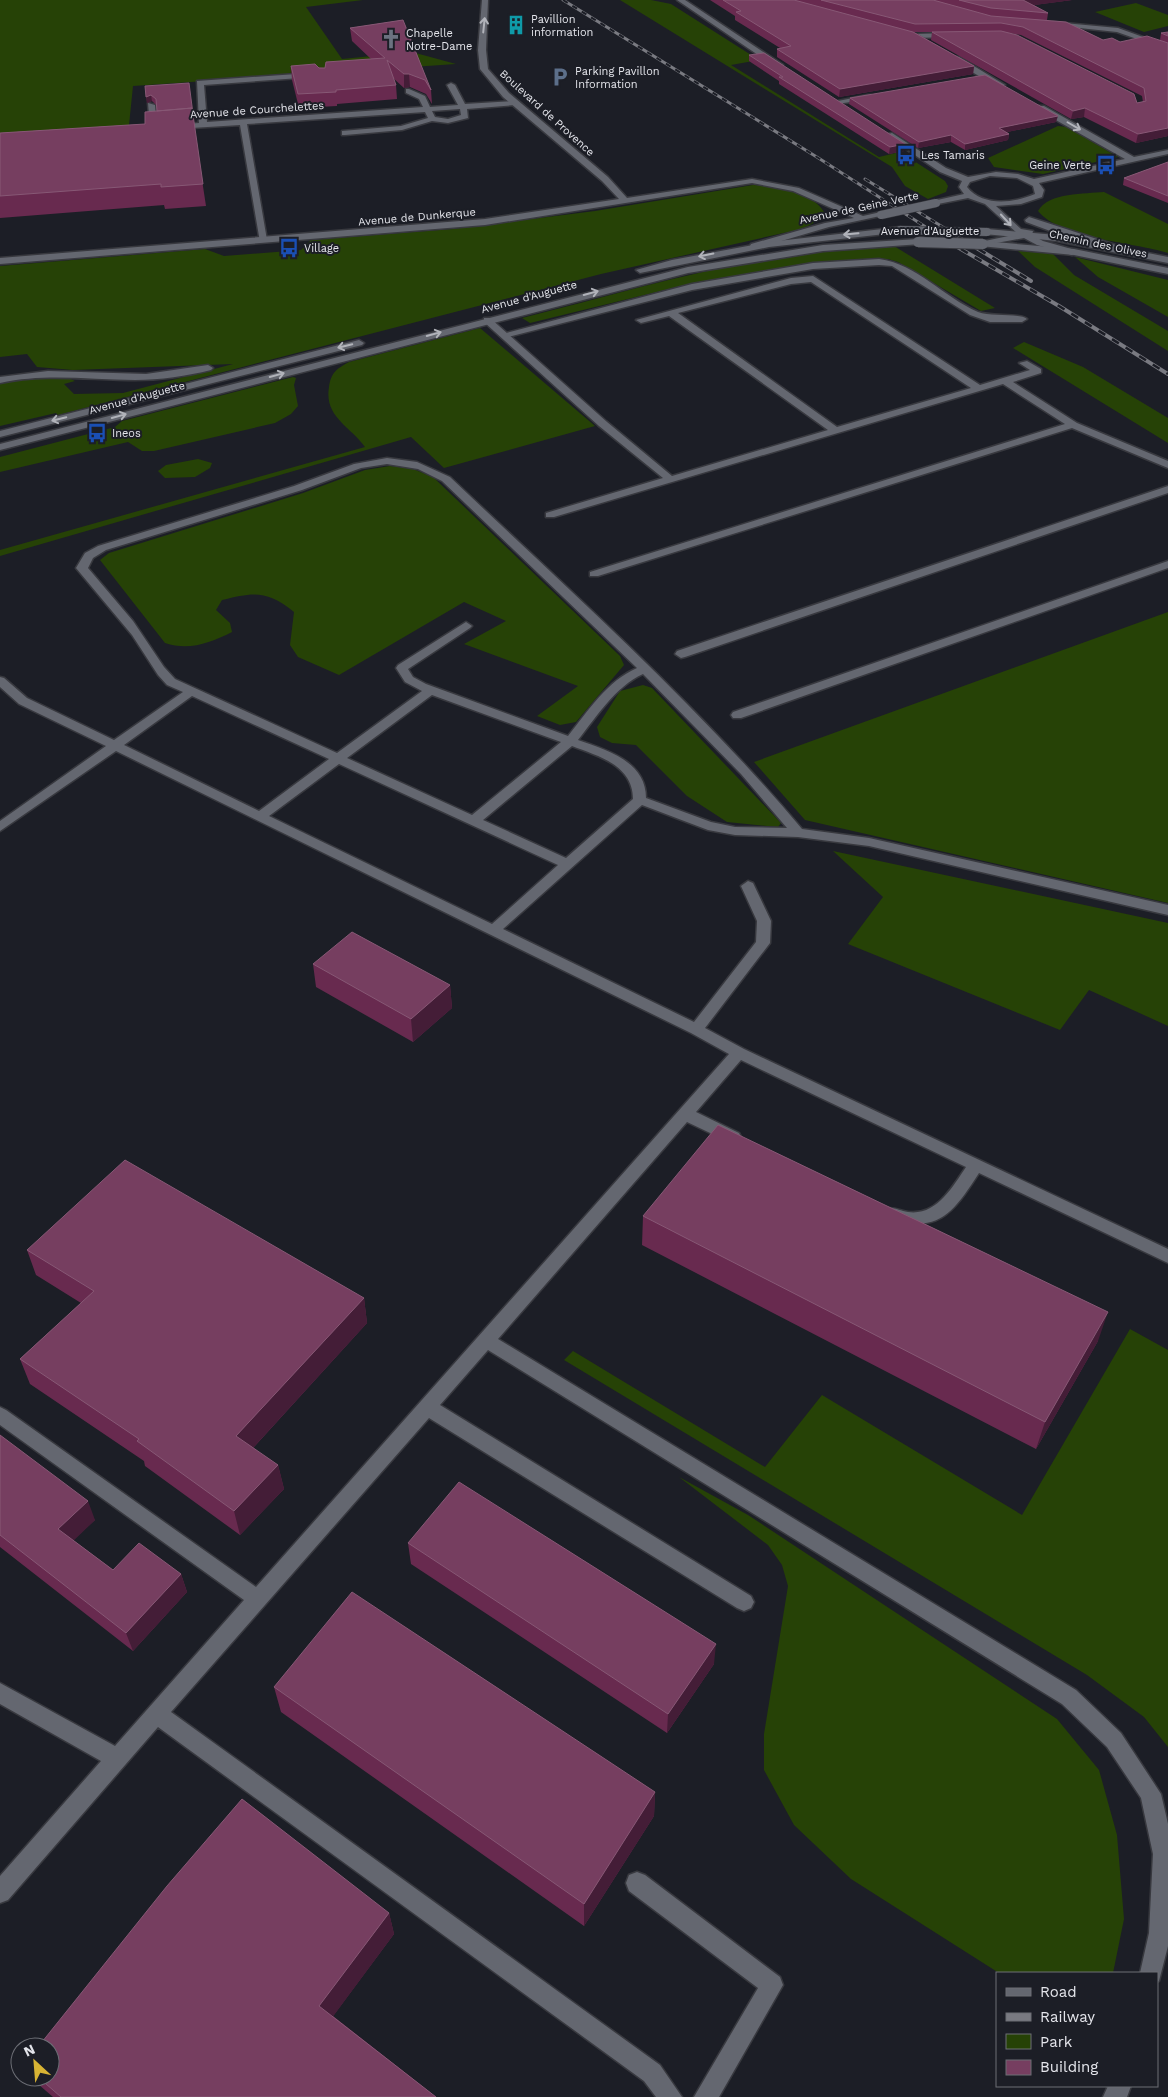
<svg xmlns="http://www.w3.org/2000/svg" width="1168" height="2097" font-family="'Work Sans',sans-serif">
  <rect width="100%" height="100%" fill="#1c1e26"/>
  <path fill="#264206" d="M0,0H363L306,7L342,59L412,52L456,64L133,86L129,125L0,134Z
    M620,0H651L671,4L759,60L731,65L879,157L900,152L945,181L948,186L946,192L928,199L905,186L892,167Z
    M1136,3L1168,15V26L1144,32L1095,12Z
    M1058,126L1067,127L1118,157L1043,174L994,167L988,158Z
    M753,185C776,186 811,191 824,212C817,223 809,226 797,230L601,274L58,415L56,413L0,426V383C22,377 53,370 75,381L64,384L74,394L123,393L233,364L73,370L37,367L27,354L0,357V266L205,249L224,256L301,250L311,240L453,229L595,211Z
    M1104,192L1168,224V253C1133,242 1061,239 1038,211C1049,192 1085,194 1104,192Z
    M894,246L995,308L981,311L898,262L888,259L811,263L677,287L530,323L522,318C644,287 767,248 894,246Z
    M1017,250L1052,253L1074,275L1168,331V351L1035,267Z
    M1075,257L1168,280V317L1098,277Z
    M480,328L595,426L444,468L411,437L0,556V550L365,447C350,426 324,417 329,387C331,373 336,369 349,362Z
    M1024,342L1083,367L1168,418V443L1013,348Z
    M293,377L296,378L294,385L298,406L291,414L275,423L154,451H142L128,442L0,472V457L115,427L122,421Z
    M198,459L212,463L210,468L195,477L165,478L158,471L166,465Z
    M390,466L413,469L433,477L620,656L624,665L576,722L560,725L537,716L578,686L464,644L506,621L464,602L339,675L298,657L290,645L294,612C267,590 254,592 222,600L216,610L230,623L232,632C210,643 189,651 165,643L100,560L109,553L303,493L365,470Z
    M1168,612V903L805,820L754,762Z
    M643,685L652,688L781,823L778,827L727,822L687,796L636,745L612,743L600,737L597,727L620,691Z
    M833,851L1168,923V1026L1089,990L1060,1030L848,944L883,897Z
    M1130,1329L1168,1350V1747L1144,1717L1087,1675L564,1360L573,1351L765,1467L822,1395L1022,1515Z
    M679,1477L748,1515L1057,1719L1099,1770L1117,1835L1124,1919L1113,1973H999L851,1879L794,1825L764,1770V1734L788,1586L782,1565L768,1545Z"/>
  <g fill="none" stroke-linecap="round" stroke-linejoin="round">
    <defs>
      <path id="lane" d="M311,73H314V77L204,85L207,122L423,107L419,99L406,93V89H409L425,96L430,107L458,105L447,85L451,83L455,85L465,104L515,101L519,103L515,105L467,109L468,118L448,123L432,121L402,130L345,135H342V131L401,126L428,118L425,112L247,124L267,240L260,242L240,125L175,129L171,127L175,125L199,123L197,81ZM460,109L461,115L448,119L435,117L432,111Z
        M148,103L155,105L157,130L150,128Z
        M879,259C917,264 943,297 978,312C991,317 1020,313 1027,319L1022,322H990L970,315L892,266L879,265L813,269L692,290L504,338L499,335L692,284L813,263Z
        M813,276L980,385L1030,370L1019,363L1027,361L1041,369V373L1013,382L1077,423L1168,461V468L1072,428L598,576H590V572L1065,424L1003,384L554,517H546V513L663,478L599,426V422H607L672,476L828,430L669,316L641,323L636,320L791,278ZM811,282L971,388L837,427L678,313L791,284Z
        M208,365L213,368L211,370C187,376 160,380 135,380C89,380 46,373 0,383V377L48,371L146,374Z
        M387,458L417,462L450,477C570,591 695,702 802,829L869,838L1168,905V915L869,846L798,837L735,835L708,830L642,805L503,929L694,1022L756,942L757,921L741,886L748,881L753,883L771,921L770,943L705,1028L744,1049L1168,1249V1263L979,1173C952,1215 937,1235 885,1217L883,1213L885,1209C894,1206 899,1211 908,1212C936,1216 952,1188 966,1167L741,1060L696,1112L739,1133L741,1137L739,1141H727L687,1122L498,1339L1076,1690L1121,1733L1161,1794L1168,1824V1946L1159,1981L1157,1982V1973H1140L1149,1933L1153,1854L1141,1798L1107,1747L1062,1704L488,1350L440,1405L751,1596L754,1602L751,1608L744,1611L737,1608L429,1418L171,1712L660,2065L682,2097H656L644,2081L158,1727L8,1900L0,1903V1876L101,1761L0,1704V1683L115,1746L244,1600L0,1425V1407L6,1410L256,1587L729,1054L691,1033L116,751L0,831V821L106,746L19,704L0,687V677L4,678L27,698L114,740L183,692L167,685L158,675L132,635L76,568L85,553L98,546L294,486L354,464ZM387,464L418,469L442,481L637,668C607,681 588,711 568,736L426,684L413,677L408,669L470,628L472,626L466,622L398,665L396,668L405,682L422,691L337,753L175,679L164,667L133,621L88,568L93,558L106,550L302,490L361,468ZM643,674L741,774L787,828L735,827L711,822L646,798C646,761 606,750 578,740C597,716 615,687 643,674ZM432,695L561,742L472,815L347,758ZM192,696L329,759L259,811L124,745ZM572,746C598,756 633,765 633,799L566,858L483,820ZM339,764L558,865L492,924L269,816Z
        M1168,486V493L685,657L681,658L675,654L677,651Z
        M1168,561V568L741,718H733L731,715L733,712Z
        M637,1872L645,1875L780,1977L783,1985L719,2097H694L758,1988L629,1891L626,1883L629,1875Z
        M1108,2086H1131L1127,2097H1103Z"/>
      <path id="street" d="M482,0H488L486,50L488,69L509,93L608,177L627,198L752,179L799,188L863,216L881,212L885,215L829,227L754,249L750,246L751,244L825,223L854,218L793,191L752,183L485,225L0,264V258L485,219L619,199L602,181L503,97L480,69L478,50Z
        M677,0H685L783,65L776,67Z
        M1053,22L1118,28L1168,46V50L1117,32L1051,25Z
        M900,30L914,34L951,33L955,35L951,37L914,38L898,33Z
        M953,57H959L1005,85L998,87L953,61Z
        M868,95H871V99L837,104L833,102Z
        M1038,106H1044L1134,157L1168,150V154L1039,183L1044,190L1042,197L1021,204L996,206L1021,229L1033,231L1032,235L1043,241L1075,250L1076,252L1072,255L1037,245L1024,238L980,246V242L1018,234L985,204L968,198L933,205V201L964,194L959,187L962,181L940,172L885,135L892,133L946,168L968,177L996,172L1018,174L1034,179L1125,159L1038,110ZM990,176L1017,178L1033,186L1035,194C1014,203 983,207 967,187L970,182Z
        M1029,217L1134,251L1130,254L1061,235L1026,222L1025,220Z
        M484,318H490L607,422V426H599L484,322Z"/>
      <path id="secondary" d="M900,227L903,228V232L769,247L640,273L636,270L672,260L769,242Z
        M987,229L1057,235L1168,257V263L1057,241L984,234L983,232Z
        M918,239L921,240V244L823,251L688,273L0,450V444L688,267L823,245Z
        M983,241L1074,249L1168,268V274L1074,255L980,246V242Z
        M359,340L364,343L362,345L0,437V431Z"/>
    </defs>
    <use href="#lane" stroke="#38393f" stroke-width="3"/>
    <use href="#street" stroke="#38393f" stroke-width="3"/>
    <use href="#secondary" stroke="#38393f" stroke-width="3"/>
    <use href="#lane" fill="#646770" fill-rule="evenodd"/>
    <use href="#street" fill="#646770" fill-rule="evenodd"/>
    <use href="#secondary" fill="#646770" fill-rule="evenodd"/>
    <defs>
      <path id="rail-far1" d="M563,0L820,159L949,242
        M865,179L967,242"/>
      <path id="rail" d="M947,241L1059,306L1168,374
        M965,241L1031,281"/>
    </defs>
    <use href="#rail-far1" stroke="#797a81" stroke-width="3"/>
    <use href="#rail" stroke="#797a81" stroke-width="4"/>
    <use href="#rail-far1" stroke="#1c1e26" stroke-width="2" stroke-dasharray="5.5" stroke-linecap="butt"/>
    <use href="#rail" stroke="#1c1e26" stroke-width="2.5" stroke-dasharray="8" stroke-linecap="butt"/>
    <defs>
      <path id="street-bridge" d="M881,215L936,203"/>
      <path id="secondary-bridge-far1" d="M900,230L987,232"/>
      <path id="secondary-bridge" d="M918,242L983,244"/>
    </defs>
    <use href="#street-bridge" stroke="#38393f" stroke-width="9" stroke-linecap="butt"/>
    <use href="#secondary-bridge-far1" stroke="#38393f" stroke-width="9" stroke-linecap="butt"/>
    <use href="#secondary-bridge" stroke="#38393f" stroke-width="12" stroke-linecap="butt"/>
    <use href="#street-bridge" stroke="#646770" stroke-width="8"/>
    <use href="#secondary-bridge-far1" stroke="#646770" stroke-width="8"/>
    <use href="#secondary-bridge" stroke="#646770" stroke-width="10"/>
  </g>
  <path fill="#682a4f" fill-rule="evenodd" d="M710,0H1072L1034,5L1048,13L1047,20L1103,40L1120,42L1160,40L1161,33L1168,32V136L1136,143L1084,117L1071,119L931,40L932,32H914L974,66L973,74L839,97L777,57V49L780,48L735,20V16ZM1008,33L1021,35L1142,96L1143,102L1137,103Z
    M403,20L431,90L432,104L426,94L410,87L404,88L393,78L396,85L397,99L337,104V106L299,108L292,80L291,66L325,68L371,59L352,41L350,28Z
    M749,55L905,144L904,151L889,154L779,84V81L749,61Z
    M145,86L193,121L206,206L165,209L164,205L0,218V133L145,124L157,111L156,105L152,101L147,103Z
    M850,98L1056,122L1007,132L1009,134L1008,140L965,150L951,142L918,148L849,104Z
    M1168,162V203L1123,185L1124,178Z
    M313,964L450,985L452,1008L413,1042L316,987Z
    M643,1216L1098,1341L1036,1449L642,1245Z
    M27,1250L364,1298L367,1323L253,1448L278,1465L284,1489L240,1535L145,1466L144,1461L30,1384L20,1359L81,1303L36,1275Z
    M0,1435L95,1520L73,1540L113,1570L181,1574L187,1592L133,1651L0,1547Z
    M408,1543L714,1664L667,1733L411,1564Z
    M274,1687L655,1792L654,1816L584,1926L281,1712Z
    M389,1913L394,1934L333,2016L436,2097H53L38,2084L33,2077H50Z"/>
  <path fill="#441d37" d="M1022,0H1072L1020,7Z
    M974,66L973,74L839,97L840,89Z
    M404,74H409L410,87L404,88Z
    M151,95L152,101L147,103L146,97Z
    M1085,108L1084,117L1071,119L1073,111Z
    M1058,116L1056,122L998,134L999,128Z
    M1168,128V136L1136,143L1138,134Z
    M1009,134L1008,140L965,150V144Z
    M951,135V142L918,148L919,142Z
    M905,144L904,151L889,154L890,147Z
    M450,985L452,1008L413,1042L411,1019Z
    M364,1298L367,1323L242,1460L236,1436Z
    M1108,1312L1098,1341L1036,1449L1045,1422Z
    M278,1465L284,1489L240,1535L234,1511Z
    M88,1501L95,1520L66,1548L58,1529Z
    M181,1574L187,1592L133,1651L126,1633Z
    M716,1644L714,1664L667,1733L668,1714Z
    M655,1792L654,1816L584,1926V1904Z
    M389,1913L394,1934L326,2026L319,2006Z"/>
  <path fill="#763e60" stroke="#875875" d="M723,0H794L913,32L974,66L840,89L777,49L791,46L736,12L741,11Z
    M821,0H933L991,16L1066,22L1103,40L1112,38L1120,42L1147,36L1168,43V128L1138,134L1085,108L1073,111L932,32L1001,31L1017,35L1134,94L1137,103L1146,101L1144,88L1023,27L1001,23L915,24Z
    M959,0H1023L1048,13L991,8Z
    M403,20L431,90L425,80L409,74H404L387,60L396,85L336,90V92L298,94L291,66L315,64L319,68H325L326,62L385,58L350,28Z
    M1168,32V36L1161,33Z
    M764,53L905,144L890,147L779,77H783L749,55Z
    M985,75L1058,116L999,128L1009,134L965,144L951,135L919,142L850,98Z
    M189,83L193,114L192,108L157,111L156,99L151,95L146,97L145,86Z
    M192,108L203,184L161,187V184L0,196V133L145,124V112Z
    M1168,162V196L1124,178Z
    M352,932L450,985L411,1019L313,964Z
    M718,1125L1108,1312L1045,1422L643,1216Z
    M125,1160L364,1298L236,1436L278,1465L234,1511L137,1441L139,1439L20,1359L94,1291L27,1250Z
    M0,1435L88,1501L58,1529L113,1570L139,1543L181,1574L126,1633L0,1535Z
    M459,1482L716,1644L668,1714L408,1543Z
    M352,1592L655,1792L584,1904L274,1687Z
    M242,1799L389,1913L319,2006L436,2097H61L38,2077H50V2047H38L167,1886Z"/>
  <defs><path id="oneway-shaft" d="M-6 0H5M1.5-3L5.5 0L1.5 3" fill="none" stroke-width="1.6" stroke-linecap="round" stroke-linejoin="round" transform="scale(1.25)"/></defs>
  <g stroke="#b1b3ba">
    <use href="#oneway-shaft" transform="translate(484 25) rotate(-84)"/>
    <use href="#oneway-shaft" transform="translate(1074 126) rotate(30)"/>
    <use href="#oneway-shaft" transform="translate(1006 220) rotate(47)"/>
    <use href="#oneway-shaft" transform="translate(851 234) rotate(175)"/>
    <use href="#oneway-shaft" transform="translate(706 255) rotate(169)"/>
    <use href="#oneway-shaft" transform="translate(591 293) rotate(-15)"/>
    <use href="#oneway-shaft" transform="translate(434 334) rotate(-15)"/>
    <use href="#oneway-shaft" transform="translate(345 346) rotate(166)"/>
    <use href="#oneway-shaft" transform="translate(277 375) rotate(-15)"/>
    <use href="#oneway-shaft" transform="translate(119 416) rotate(-15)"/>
    <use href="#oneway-shaft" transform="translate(59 419) rotate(166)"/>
  </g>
  <defs>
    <symbol id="building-bare" viewBox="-9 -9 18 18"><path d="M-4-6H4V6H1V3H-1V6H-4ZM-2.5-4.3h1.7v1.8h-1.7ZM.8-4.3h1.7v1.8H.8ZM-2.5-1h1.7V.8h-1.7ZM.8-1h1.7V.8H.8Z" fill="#0f9aa8" stroke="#1c1e26" stroke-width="2.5" paint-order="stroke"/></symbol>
    <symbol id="church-bare" viewBox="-9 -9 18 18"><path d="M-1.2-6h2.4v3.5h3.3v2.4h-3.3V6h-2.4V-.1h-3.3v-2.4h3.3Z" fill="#6b7280" stroke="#1c1e26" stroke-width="2.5" paint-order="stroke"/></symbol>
    <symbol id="parking-bare" viewBox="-9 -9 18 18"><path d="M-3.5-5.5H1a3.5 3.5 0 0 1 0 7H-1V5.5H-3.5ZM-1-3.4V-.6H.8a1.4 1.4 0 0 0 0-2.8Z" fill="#5c6f8a" stroke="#1c1e26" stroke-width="2.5" paint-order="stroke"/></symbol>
    <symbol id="bus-bare" viewBox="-9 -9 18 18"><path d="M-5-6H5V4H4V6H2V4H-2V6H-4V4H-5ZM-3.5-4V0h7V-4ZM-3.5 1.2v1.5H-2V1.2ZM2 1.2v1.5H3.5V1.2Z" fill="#1a4fb4" stroke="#1c1e26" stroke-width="2.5" paint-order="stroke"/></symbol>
  </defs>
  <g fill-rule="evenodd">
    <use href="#building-bare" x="502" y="11" width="28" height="28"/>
    <use href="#church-bare" x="377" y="25" width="28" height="28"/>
    <use href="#parking-bare" x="546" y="63" width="28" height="28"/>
    <use href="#bus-bare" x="892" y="141" width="28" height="28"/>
    <use href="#bus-bare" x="1092" y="151" width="28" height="28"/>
    <use href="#bus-bare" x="275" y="234" width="28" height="28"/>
    <use href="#bus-bare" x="83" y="419" width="28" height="28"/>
  </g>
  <g text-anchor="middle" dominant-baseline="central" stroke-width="4" stroke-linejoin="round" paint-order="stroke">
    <g font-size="11" fill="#e4e5eb" stroke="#1c1e26" text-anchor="start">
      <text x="531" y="19">Pavillion<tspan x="531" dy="13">information</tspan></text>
      <text x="406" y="33">Chapelle<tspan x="406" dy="13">Notre-Dame</tspan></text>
      <text x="575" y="71">Parking Pavillon<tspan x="575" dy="13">Information</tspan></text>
      <text x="921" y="155">Les Tamaris</text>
      <text x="1091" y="165" text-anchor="end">Geine Verte</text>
      <text x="304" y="248">Village</text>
      <text x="112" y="433">Ineos</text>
    </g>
    <g font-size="11" fill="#e4e5eb" stroke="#1c1e26">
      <text transform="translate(257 110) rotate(-4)">Avenue de Courchelettes</text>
      <text transform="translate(547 113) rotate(42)">Boulevard de Provence</text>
      <text transform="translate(859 208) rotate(-12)">Avenue de Geine Verte</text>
      <text transform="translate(417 217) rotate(-5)">Avenue de Dunkerque</text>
      <text x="930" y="231">Avenue d'Auguette</text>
      <text transform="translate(1098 244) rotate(12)">Chemin des Olives</text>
      <text transform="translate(529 297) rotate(-15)">Avenue d'Auguette</text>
      <text transform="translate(137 398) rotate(-15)">Avenue d'Auguette</text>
    </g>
  </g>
  <rect x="996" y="1972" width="162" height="115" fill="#1c1e26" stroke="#6c6e75"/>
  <rect x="1006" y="1988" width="25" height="8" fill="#646770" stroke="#6c6e75"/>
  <text x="1040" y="1997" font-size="15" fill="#e4e5eb">Road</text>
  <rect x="1006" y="2013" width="25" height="8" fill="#797a81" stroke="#6c6e75"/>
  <text x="1040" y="2022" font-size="15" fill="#e4e5eb">Railway</text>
  <rect x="1006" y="2034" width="25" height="15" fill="#264206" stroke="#6c6e75"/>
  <text x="1040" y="2047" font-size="15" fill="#e4e5eb">Park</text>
  <rect x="1006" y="2060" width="25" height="15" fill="#763e60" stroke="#6c6e75"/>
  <text x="1040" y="2072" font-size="15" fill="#e4e5eb">Building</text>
  <g transform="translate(35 2062) rotate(334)"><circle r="24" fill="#1c1e26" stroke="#6c6e75"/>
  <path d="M0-4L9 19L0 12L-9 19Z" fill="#d8b434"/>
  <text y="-8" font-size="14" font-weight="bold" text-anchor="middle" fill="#e4e5eb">N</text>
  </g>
</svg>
